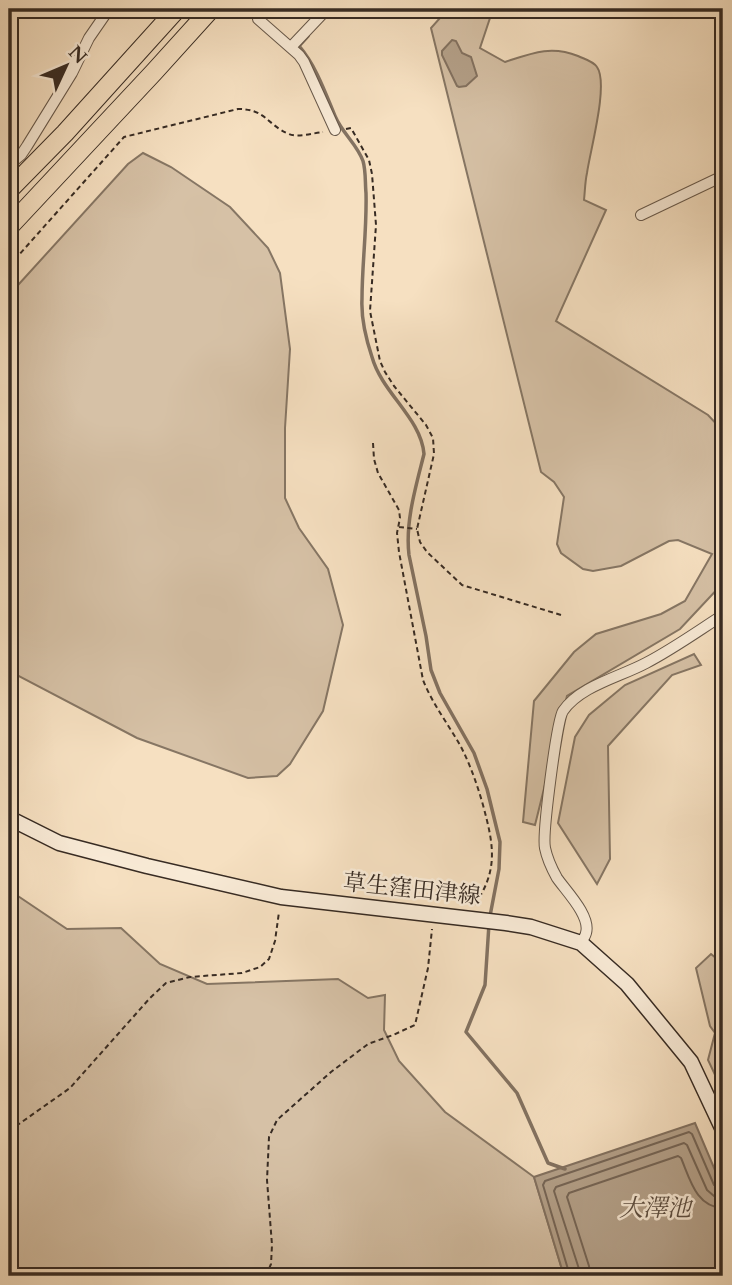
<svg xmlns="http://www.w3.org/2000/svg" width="732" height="1285" font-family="Cardo,'Noto Serif JP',serif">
  <rect width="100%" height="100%" fill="#f6e0c1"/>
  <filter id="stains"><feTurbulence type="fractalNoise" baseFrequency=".00286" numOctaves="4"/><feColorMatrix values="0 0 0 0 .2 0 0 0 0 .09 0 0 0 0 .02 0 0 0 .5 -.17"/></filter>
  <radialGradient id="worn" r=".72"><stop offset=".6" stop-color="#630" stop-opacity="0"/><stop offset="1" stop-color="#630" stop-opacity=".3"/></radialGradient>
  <path fill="#d6c1a6" stroke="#867664" stroke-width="2" d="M448,9H493L480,48L505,62C532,53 551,45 578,56C584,59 593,61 597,67C609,84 590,151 587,173C585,182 585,191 584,200L606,210L556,321L708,415L723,431V583L680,629L567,696L535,825L523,822L534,701L574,652L596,634L661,614L685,601L712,554L678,540L669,541L621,566L593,571L583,569L561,553L557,544L564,497L554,482L541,472L431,28Z
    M143,153L171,167L230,207L268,248L280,273L290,349L285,428V498L299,528L328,569L343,625L323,711L290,764L277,776L248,778L137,738L9,671V295L128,164Z
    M694,654L701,665L672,675L608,746L610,859L597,884L558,823L575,737L589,715L625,685Z
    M9,890L67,929L121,928L160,964L207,984L338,979L368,998L385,995L384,1030L399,1061L445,1112L534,1177L564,1276H9Z
    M711,954L723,964V1075L717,1079L708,1060L715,1033L710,1026L696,968Z"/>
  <path fill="#b5a28b" stroke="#837261" stroke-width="2" d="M452,40L456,41L462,53L471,57L477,76L466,86L459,87L457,86L442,55V51Z
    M695,1123L723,1189V1276H564L534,1177Z"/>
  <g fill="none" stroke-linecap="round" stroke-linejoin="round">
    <path stroke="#766657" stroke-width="2" d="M570,1276L543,1185L545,1181L689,1132L692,1134L714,1185L718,1188L723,1189
      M579,1276V1269L554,1191L556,1187L684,1143L687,1145L707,1190L714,1196L723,1198
      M590,1276L589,1266L567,1197L569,1193L678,1156L681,1158C690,1179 696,1207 723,1208"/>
    <path stroke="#837261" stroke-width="3.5" d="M308,36L299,46C316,66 325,92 335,116C342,133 357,144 363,161C366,171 365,183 366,193C367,229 362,264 362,299C361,318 366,339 372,357C382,393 421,418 424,454C416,486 405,522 409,555L426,636L431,670L440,693L474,753L487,789L500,842L499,869L490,916
      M489,924L485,985L466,1032L517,1093L548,1163L565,1169"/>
    <path stroke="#d0bca1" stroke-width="10" stroke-dasharray="10 5" stroke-linecap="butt" d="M246,9L258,19"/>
    <defs>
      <path id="street" d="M258,19L299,55L304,62L335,130
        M291,47L327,9
        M9,165L21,155L27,146L72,73L89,38L109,9
        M641,215L723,176
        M581,943C582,941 586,935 586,933C591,916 566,891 557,878C552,869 547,858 545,848C542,834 557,720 563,711C580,686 620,677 646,663C673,649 698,631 723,615"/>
      <path id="secondary" d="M9,818L59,843L147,866L281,897L506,923L531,927L581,943L627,984L691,1062L723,1130"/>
      <path id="highway" d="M9,190L65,133L177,9
        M9,227L154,72L211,9"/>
    </defs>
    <use href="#street" stroke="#67584a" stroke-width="12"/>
    <use href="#secondary" stroke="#372b23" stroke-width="17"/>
    <use href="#highway" stroke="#372b23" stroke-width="20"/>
    <path stroke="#372b23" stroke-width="2" stroke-dasharray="5 3.5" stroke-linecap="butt" d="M346,129L351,128L369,160L372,174L376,225L370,311L380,361L385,372L394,386L426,425L433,438L434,454L417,529L420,542L427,552L462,585L561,615
      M9,266L124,137L238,109C266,109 267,125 289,134C298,138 313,133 323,132
      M373,443L374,459L378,473L399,510L400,518L397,533L399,552L423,680C432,703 448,724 460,745C470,764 477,784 483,805C494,846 499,871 473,907
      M399,527L417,529
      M9,1131L70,1088L150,998L166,983L190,977L242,973L260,967L269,959L275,941L279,912
      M266,1276L271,1264L272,1245L267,1180L269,1137L277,1120L331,1072L368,1044L393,1035L415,1025L428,968L432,929"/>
    <use href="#street" stroke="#f9ebd7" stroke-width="10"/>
    <use href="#secondary" stroke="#f9ebd7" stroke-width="14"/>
    <use href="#highway" stroke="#f6e0c1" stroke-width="18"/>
  </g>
  <g text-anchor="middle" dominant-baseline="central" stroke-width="5" stroke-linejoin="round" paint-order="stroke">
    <g font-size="23" fill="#372b23" stroke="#f9ebd7">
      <text transform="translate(412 889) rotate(6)">草生窪田津線</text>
    </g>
    <g font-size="24" font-style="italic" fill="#5d4f42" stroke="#f9ebd7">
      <text x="655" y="1208">大澤池</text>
    </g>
  </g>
  <rect width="732" height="1285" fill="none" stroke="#f6e0c1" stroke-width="35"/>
  <rect x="10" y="10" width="711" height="1264" fill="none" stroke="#372b23" stroke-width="3.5"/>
  <rect x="18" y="18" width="697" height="1250" fill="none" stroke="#372b23" stroke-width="2"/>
  <g transform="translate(66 66) rotate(46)" stroke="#f9ebd7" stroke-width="5" paint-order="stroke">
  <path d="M0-5L12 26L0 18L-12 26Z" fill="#372b23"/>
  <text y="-10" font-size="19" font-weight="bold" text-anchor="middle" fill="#372b23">N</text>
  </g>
  <rect width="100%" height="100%" filter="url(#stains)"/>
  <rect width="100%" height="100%" fill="url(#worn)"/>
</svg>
